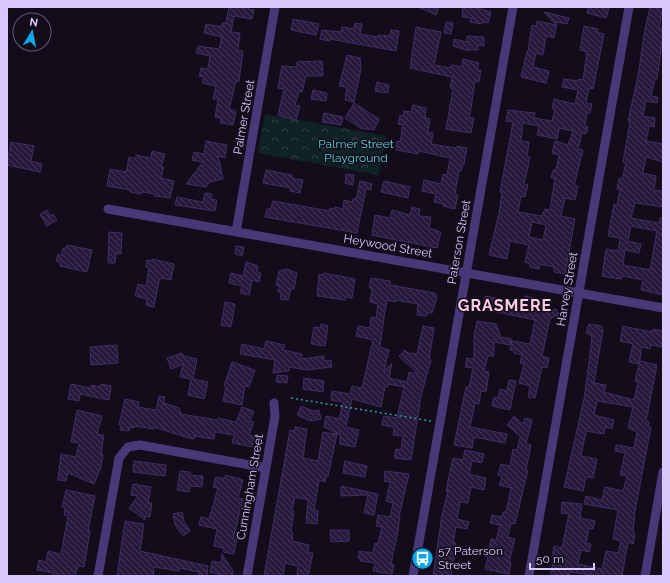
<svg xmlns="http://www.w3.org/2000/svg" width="670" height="583" font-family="Raleway,sans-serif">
  <defs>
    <pattern id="forest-crowns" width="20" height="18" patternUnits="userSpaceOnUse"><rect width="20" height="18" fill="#0f2225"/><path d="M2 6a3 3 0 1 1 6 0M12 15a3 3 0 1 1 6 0" fill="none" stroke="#314146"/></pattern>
    <pattern id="building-back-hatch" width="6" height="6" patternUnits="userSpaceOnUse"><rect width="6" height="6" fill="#26193b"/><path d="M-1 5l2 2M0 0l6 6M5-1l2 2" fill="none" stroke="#453958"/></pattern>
  </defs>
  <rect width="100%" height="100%" fill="#120c1b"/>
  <path fill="url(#forest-crowns)" d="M265,114L386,136L379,175L258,153Z"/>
  <path fill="url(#building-back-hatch)" stroke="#432c66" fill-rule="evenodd" d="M229,7H249L248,9L254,10L252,19L234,16L231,32L240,33L238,50L243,51L239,82L236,81L229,109L236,111L233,125L220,123L221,118L215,117L218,100L213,99L216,86L202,83L204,77L199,76L201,68L208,69L210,56L196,53L198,46L219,49L222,37L204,33L206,24L222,27V23H226Z
    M418,7H439L436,15Z
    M463,7H473L491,12L488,23L483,22L482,24L470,22L471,18L462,17Z
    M588,7L609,8L606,18L587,13Z
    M650,7H663L659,28H663V36L657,79H655L651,96L658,97L657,103L646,101L643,116L655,118L654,127L649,126L646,141L663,144V162L646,157L643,173L656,176L654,190L663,191V207L635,203L631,218L659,223L660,218H663V295L641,290L643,280L622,276L621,279L602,276L606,249L618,251L620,238L608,236L614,204L617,205L620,190L617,189L619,178L622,179L626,163L623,162L630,122L628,121L638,76L645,29ZM631,226L657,231L650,270L623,265L625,250L639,253L641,244L628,241Z
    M544,12L569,18L567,24L557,22L554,38L546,36L543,55L536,53L533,67L549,71L546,83L521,77L527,51H528L532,25L536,26L537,21L556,25Z
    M293,19L319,24L316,35L291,30Z
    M446,22L453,23L451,34L444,33Z
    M355,23L362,24L360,34L378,37V35L390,36L391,30L399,31L396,51L330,39L329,41L320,39L322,30L341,32L342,27L354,29Z
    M584,26L598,29L597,32L604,34L593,89L589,88L586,103L592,104L590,113H587L585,126L588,127L586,134L582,133L578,149L583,150L574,186H578L575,200L565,198L561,216L575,219L565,274L554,272V267L540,264L539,269L530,267V264L525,262L529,245L510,241L507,259L489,255L499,213L502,193L500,192L513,122L506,121L508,110L535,113L534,118L552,121L555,109H552L554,99L575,104L578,90L562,87L564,79L578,81V79L583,80L587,52L580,50ZM523,123L539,126L537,135L557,139L559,128L573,131L568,145L555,141L552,153L559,155L556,170H553L551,178H555L550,210L545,209L542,216L518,212L521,196L525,197L528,185L524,184L530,157L527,156L529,142L521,141ZM532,222L546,225L543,240L529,237Z
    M416,27L441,32L434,65L451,68V65L462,67L463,59L479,63L477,70H481L479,82L475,81L471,108L469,118H474L471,133L446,129L453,89L450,88L452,77L410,68Z
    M467,36L484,37V46L478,45V50H465L453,46L454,39L467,42Z
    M347,55L360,58L361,69L354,102L345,100L347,87L339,86Z
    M322,61L323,76H306L302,92L299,91L295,105L300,106L296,120L278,115L284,89L278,88L282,66L297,67V62Z
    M377,82L389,85L388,93L375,91Z
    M313,90L327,93L326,101L311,99Z
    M354,103L379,119L374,130L360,128L345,118Z
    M413,105L426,108L425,118L430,119L428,132L433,133L431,144L456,148L457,146L467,148L464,164H463L461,171H459L455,194L458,195L455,209L443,206V204L434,202L436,194L422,191L424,180L441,184L443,174L447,175L450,158L419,151L418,154L396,150L397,141L400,142L403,125L398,124L400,115L403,116L404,111L411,112Z
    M324,113L343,117L341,125L322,122Z
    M206,141L227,145L225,158L218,156L223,179L210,182L206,187L186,184L203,162L192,160L194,152L204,154Z
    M11,142L34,146L31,161L42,164L40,172L7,165V155H9Z
    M152,151L165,154L161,167H164L161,178L174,181L170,198L154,196L155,194L141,192V194L130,192V190L107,186L110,169L126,172L129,157L136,159V155L151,158Z
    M266,170L292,175V178L303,180L300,193L290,191L291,188L263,183Z
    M346,174L354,175L353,185L345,183Z
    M360,181L372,184L371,190L366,189L357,233L265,217L267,209H271L273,201L330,211V208L334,209L335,207L343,209L344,200L352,202L353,199H356Z
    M384,181L410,187L408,198L381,192Z
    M205,193L212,194L211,199L217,200L215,211L175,205L177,197L203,202Z
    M412,207L420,209L419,216L431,217L429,228L441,232L437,248L372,235L375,215L390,218L392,210L410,215Z
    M47,210L50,216L53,214L57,220L47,226L40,214Z
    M109,232L122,233L121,254L116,253L115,263H108Z
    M67,245L92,250L87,272L60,266V262L56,261L58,254L62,255L63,248H66Z
    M236,246L244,247L242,256L235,254Z
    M152,259L174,264L171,280L161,278L159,281L154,307L146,305L147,299L135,296L138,284L146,286L149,268L146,267L147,260L152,261Z
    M246,262L258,266L257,272L261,273L259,282L252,280L249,295L240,293L242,286L229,283L231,273L243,276Z
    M287,269L297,273L294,289L291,288L288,300L280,299L281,292H278L279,285H276L279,271Z
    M324,273L355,279L352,298L346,297L345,300L317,296L319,274L323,275Z
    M371,278L390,281V285L435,293L437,297L432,313H427V316L417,315L418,304L396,300V302L387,300L384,317L380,347L389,350L384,371L392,363L389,378L407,382L409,372L418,374L399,356L405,350L408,353L417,354L423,326L434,328L429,360H431L421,396L411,460L394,458L396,449L401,450L403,436L393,435L394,427L382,425L384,416L397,418L404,387L388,384L387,387H385L381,407L352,399L346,427L359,430L355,447L340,444V434H334H337L328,476H326L325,482L319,480L314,510L318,511L317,524L306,523L308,500L295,497L292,511H294L291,532L293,533L292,541L309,545L308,552L313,553L308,576H297L298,566L285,563L283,576H264L290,430L295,431V427L307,429L303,458L318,461L323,432L334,434V432L324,427L326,416L339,419L343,402L331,400L332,391L350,394L352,386L362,388L373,340L356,336L358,326L370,328L371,317L376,318L378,304L370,302L372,288H369Z
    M485,296L500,299L499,303L522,308L525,296L537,299V301L549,305L547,313L556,309L559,314L550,319L542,356L549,358L547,368L542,367L535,398L528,397L530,386L519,383L524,364L520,363L522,355L514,353V350H510L512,341L530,344L535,320L483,309Z
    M225,302L235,304L231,327L221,325Z
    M477,321L496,324L501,337L512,339L510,345L494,342V356H488L484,371L489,372L486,392L481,391L479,404L475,403L470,427L507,434L505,443L474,437L472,448L454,445L466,387H469L473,368L465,367L467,358L474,359V336Z
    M321,324L328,326L325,346L311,344L314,327L320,328Z
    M589,324L602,326L603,329L594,383L606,385L604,392L634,400L638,382L635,381L640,361L657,365L646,421L649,422L648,427H651L635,511L633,532L635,533L633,544L628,542L622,576H600L570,572L569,576H550L554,558H552L554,546L562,548L569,514L561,513L562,502L582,504L580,518L595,521L593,529L589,528L586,543L591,544L589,552L581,550L578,564L602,569L606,551L618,553L621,541L613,539L618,510L584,504L586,496L602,500L605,487L623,491L627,476L620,475L625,453L615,451L616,445L634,448L637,432L628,428L633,407L597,401L594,415L614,420L612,429L605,427L604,434L586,431L581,456L597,459L593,478L586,477L583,491L564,487L584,399L590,355L592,336L586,333Z
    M623,326L646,331H653V329L663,331V347L651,345L650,349L642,347L639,364L629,362L633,344L620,341Z
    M266,341L285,345L283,350L302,354L301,359L324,356V361L331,360L332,367L306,370L289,367V371L273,373L275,360L240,354L242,344L264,349Z
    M117,345L118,363L91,365L90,347Z
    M182,353L184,356L197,359L193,379L208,382L204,399L188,395L191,379L180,377L183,364L171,369L167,358Z
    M232,362L255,370L249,387L245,386L242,405L223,401L226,387L224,386Z
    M277,375L288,376L287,383L276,382Z
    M304,378L324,381L323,392L303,389Z
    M509,380L516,381L510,410L492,406L494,397L498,398L500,389L507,391Z
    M71,384L91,388V385L100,387L101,384L111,386L109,400L80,394L79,401L68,399Z
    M159,396L165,397L164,403L179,408L181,414L217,420L218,418L236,422L242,407L254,411L250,421L254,422L249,435L254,436L252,447L232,443L234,435L215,432L214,439L194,436V439L182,436L154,427V429L134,426V428L130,427L129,431L120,430L121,425H119L125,399L139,402L138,407L156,410Z
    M301,406L313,411L319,410L321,419L310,421L297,415Z
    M77,410L102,416L97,434L104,435L101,454H103L101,467L94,484L68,473L66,481L58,480L61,454L76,457L79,443L71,442Z
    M514,416L523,424L525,418L532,420L526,444L531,445L526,470H528L515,524L511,523L508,537L515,539L509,562H511L509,574L485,569L488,557L484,556L486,548L489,549L491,539L496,540L500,525L490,523L492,515L502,517L503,512H506L511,488L499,485L502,476L498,475L501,464L510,466L513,449L517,450L520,437H521L507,425Z
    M465,450L484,454L482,463L472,461L469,474L486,478L484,490L471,487L468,503L460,502L457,519L469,522L467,529L456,527L453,542L456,543L451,576H433L442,515L448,491H446L449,476L453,458L463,460Z
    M134,461L166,465L165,476L133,472Z
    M345,461L367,466L365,477L343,473Z
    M180,471L190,472V475L203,476L202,487L190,486L189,492L177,490Z
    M385,471L409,474L399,516H400L397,536L391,564H394L392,574L373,571L375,563L360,561V558H358L359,551L373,553L375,543L378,544L382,527L376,526L378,515L390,517L393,503L386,501L390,482L384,481Z
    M226,475L243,480L238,498L243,499L237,522H238L233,537H237L234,554L223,552L224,548L214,546L217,529L199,525L201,517L209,519L218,488L213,487L216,477L224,479Z
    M133,484L151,487L148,503H152L150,517L145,516V520L129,508L138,496L131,495Z
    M341,486L378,494L374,515L364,513L368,495L341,496Z
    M66,490L95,496L88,531H90L84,567L78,566L75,576H53L54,573L37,570L39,560L46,562L48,551L61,554L68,516L64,515L65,507H62Z
    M182,512L184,521L190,531L183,536L175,525L173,514Z
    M125,521L144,524L140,551L208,566L207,576H198L199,572L179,568V571L154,567L153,576H117Z
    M330,530H349V541L331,542Z
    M222,554L233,571L232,576H223V575L210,572L212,561L221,563Z"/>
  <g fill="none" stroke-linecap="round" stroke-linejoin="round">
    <path stroke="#3298a7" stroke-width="1.5" stroke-dasharray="2 3" stroke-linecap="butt" d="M291,398L431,421"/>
    <path stroke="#473978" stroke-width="9" d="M108,209L663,308
      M236,232L275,7
      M98,576L119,458L128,447L140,445L266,468
      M247,576L275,416L274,403
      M413,576L513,7
      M529,576L629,7
      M645,576L663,472"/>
  </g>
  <defs>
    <symbol id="bus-disc" viewBox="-11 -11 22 22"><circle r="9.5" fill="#0ca7e6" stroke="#120c1b"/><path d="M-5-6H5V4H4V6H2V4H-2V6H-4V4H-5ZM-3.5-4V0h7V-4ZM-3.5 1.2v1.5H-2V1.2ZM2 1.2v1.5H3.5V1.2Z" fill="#fff"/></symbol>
  </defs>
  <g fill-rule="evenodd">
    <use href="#bus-disc" x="410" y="546" width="25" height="25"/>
  </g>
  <g text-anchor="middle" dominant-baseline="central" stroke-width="3" stroke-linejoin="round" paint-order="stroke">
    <g font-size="12" fill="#d9c9fc" stroke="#120c1b">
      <text transform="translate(244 117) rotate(-80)">Palmer Street</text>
      <text transform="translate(459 242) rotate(-80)">Paterson Street</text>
      <text transform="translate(388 246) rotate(10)">Heywood Street</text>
      <text transform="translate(567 289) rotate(-80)">Harvey Street</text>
      <text transform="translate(250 487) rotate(-80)">Cunningham Street</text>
    </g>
    <g font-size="12" fill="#5ad7cf" stroke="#120c1b">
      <text x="356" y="144">Palmer Street<tspan x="356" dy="14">Playground</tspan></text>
    </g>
    <g font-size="12" fill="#d9c9fc" stroke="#120c1b" text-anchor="start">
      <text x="438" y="551">57 Paterson<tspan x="438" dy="14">Street</tspan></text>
    </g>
    <g font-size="16" font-weight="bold" letter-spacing="1" fill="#fccbe1" stroke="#120c1b">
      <text x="505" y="305">GRASMERE</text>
    </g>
  </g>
  <rect width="670" height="583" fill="none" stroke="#d9c9fc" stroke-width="16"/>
  <g transform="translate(32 32) rotate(10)"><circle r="19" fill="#120c1b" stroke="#625875"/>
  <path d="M0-3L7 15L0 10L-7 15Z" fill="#0ca7e6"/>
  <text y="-6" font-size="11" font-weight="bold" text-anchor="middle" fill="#d9c9fc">N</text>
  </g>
  <path d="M530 563v6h64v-6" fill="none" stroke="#d9c9fc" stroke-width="2"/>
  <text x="536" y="563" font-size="12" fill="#d9c9fc" stroke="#120c1b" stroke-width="3" paint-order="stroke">50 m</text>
</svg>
